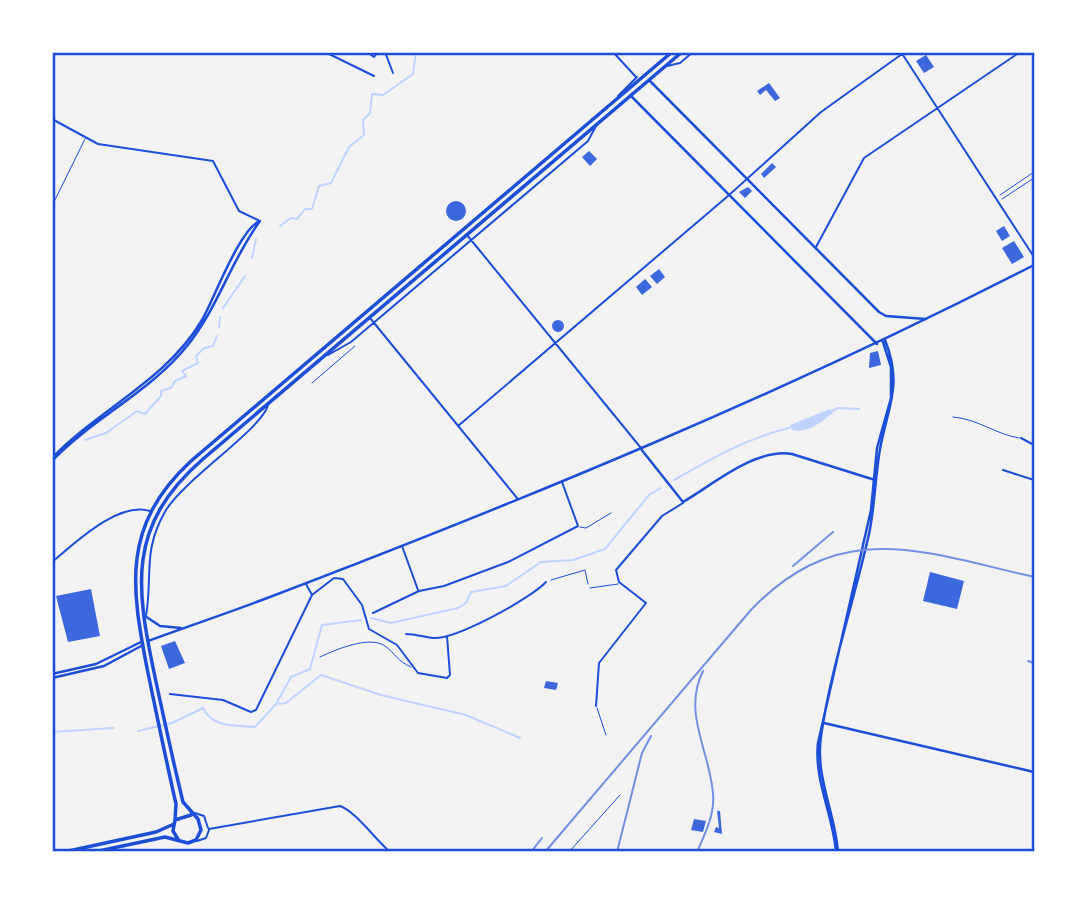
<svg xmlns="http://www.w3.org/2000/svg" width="1087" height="904" font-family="Ubuntu,sans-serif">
  <rect width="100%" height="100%" fill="#f2f2f2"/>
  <path fill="#bfd3fe" d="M830,409L833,413C821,422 808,434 792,430L790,425Z"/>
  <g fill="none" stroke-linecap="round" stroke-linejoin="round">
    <path stroke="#bfd3fe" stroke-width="2" d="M280,226L291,218L297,219L305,209H312L319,186L331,183L349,147L364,135L363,120L370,113L372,94L383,95L413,74L416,52
      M252,258L256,239
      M223,308L245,276
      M219,327L220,317
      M830,412L838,408L859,409
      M85,440L106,433L137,411L145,414L161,396V391L171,388L175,381L186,376L182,371L198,363L196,356L204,348L213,346L217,336
      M674,480C716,456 745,439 792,427
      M371,618L391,623L458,608L466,603L471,592L506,586L541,562L573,560L605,549L649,495L661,488
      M276,704L286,703L321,675L381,695L466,715L520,738
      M138,731L172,723L203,708C213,728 234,725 255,727L276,704L291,677L310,669L322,625L361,620
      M52,732L113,728"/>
  </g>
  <path fill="#3d67dc" d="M926,55L934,67L924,73L916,61Z
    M769,83L780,98L775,101L766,90L760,95L757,91Z
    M589,151L597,159L590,166L582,157Z
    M772,163L776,167L764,178L761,174Z
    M748,187L752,191L745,198L739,192Z
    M446 211a10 10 0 1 1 20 0a10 10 0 1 1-20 0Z
    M1004,226L1010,236L1002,241L996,231Z
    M1014,241L1024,257L1012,264L1002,248Z
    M659,269L665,277L657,284L650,276Z
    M645,279L652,287L642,295L636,287Z
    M552 326a6 6 0 1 1 12 0a6 6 0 1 1-12 0Z
    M878,351L881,365L869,368L870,353Z
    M930,572L964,581L957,609L923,601Z
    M91,589L100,636L68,642L56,596Z
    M175,641L185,663L169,669L161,646Z
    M546,681L558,683L556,690L544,688Z
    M717,811H720L722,834L714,832L716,827L719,828Z
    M694,819L706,821L703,832L691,830Z"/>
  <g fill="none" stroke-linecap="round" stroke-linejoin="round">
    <path stroke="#1d4ed8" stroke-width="1" d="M1000,195L1034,172
      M1002,199L1034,178
      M551,580L585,570L588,584"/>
    <path stroke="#1d4ed8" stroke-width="1" d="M52,206L85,139
      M953,417C978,419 995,434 1019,438
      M580,527L586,528L611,513
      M590,588L618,584
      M320,657C335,650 369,635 385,646C396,654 397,661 411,667
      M597,708L606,735
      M569,852L620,795"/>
    <path stroke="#1d4ed8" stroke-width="1" d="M312,383L355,346"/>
    <path stroke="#1d4ed8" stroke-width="2" d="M325,52L374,76
      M367,52L374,57L378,52
      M385,52L393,73
      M613,52L636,77
      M901,52L1034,257
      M667,66L680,63L693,52
      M618,96L637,77
      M52,119L98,144L213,161L239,211L258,220
      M467,235L641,448
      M816,247L864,158L1020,52
      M370,318L517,498
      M328,355L351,342L588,141L596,126
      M458,426L728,196L821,112L902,54
      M1021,438L1034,445
      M1003,470L1034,480
      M402,546L418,590
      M52,562C75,543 118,501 150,511
      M312,595L334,578L343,579L362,605L369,629L397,645L418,673L447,678L450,675L447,636
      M373,613L419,591L444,586L508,562L578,526L562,482
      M146,616C153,574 142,551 166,510C186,478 262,429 268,405
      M406,634C416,634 423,637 433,638C455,640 530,599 546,582
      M170,694L223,700L251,712L256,710L312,595L306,584
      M596,706L599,663L646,603L619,582L616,570L662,516L683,503
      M195,813L204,816L208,828
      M209,829L340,806C355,811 376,840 390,852
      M197,841L206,838L209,830"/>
    <path stroke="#1d4ed8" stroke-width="2.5" d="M649,80L879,312L886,316L926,319
      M631,96L877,344
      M641,449L683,502C714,484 755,448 792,454L875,480
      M52,458C99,409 167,380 202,320C214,299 240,228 260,221C231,260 218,308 187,346C150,392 93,418 52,461
      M52,674L96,664L141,642
      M52,678L104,666L143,645
      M824,723L1034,772"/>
    <path stroke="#1d4ed8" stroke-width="2.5" d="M145,616L160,626L181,628
      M148,641C186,627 225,614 262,600C525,500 785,393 1034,265
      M836,852C833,814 814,781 818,743L871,510L877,448L891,398V367L883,342
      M838,852C835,812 815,777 821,736C831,668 854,601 869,534C875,506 875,477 880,449C888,406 903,385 885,340"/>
    <path stroke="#1d4ed8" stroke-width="3.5" d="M175,820L176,804C166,760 157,716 148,673C131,587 121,526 191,461L672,52
      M178,839L173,831L175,820L191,815
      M64,852L156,832L174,824
      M94,852L165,837L188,843L196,840L201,830L198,819L183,802C173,761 164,719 155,677C136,587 126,526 203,459L682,52"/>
    <path stroke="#7290e2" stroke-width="2" d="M793,566L833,532
      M1028,661L1034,663
      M531,852L542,838
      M545,852L750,611C840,516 923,552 1034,577
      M617,852L642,753L651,736
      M697,852C705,834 715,814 713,794C710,751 682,713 703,671"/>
  </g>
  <rect width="1087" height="904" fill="none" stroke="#ffffff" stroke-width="108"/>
  <rect x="54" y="54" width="979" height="796" fill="none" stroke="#1d4ed8" stroke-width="2.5"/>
</svg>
